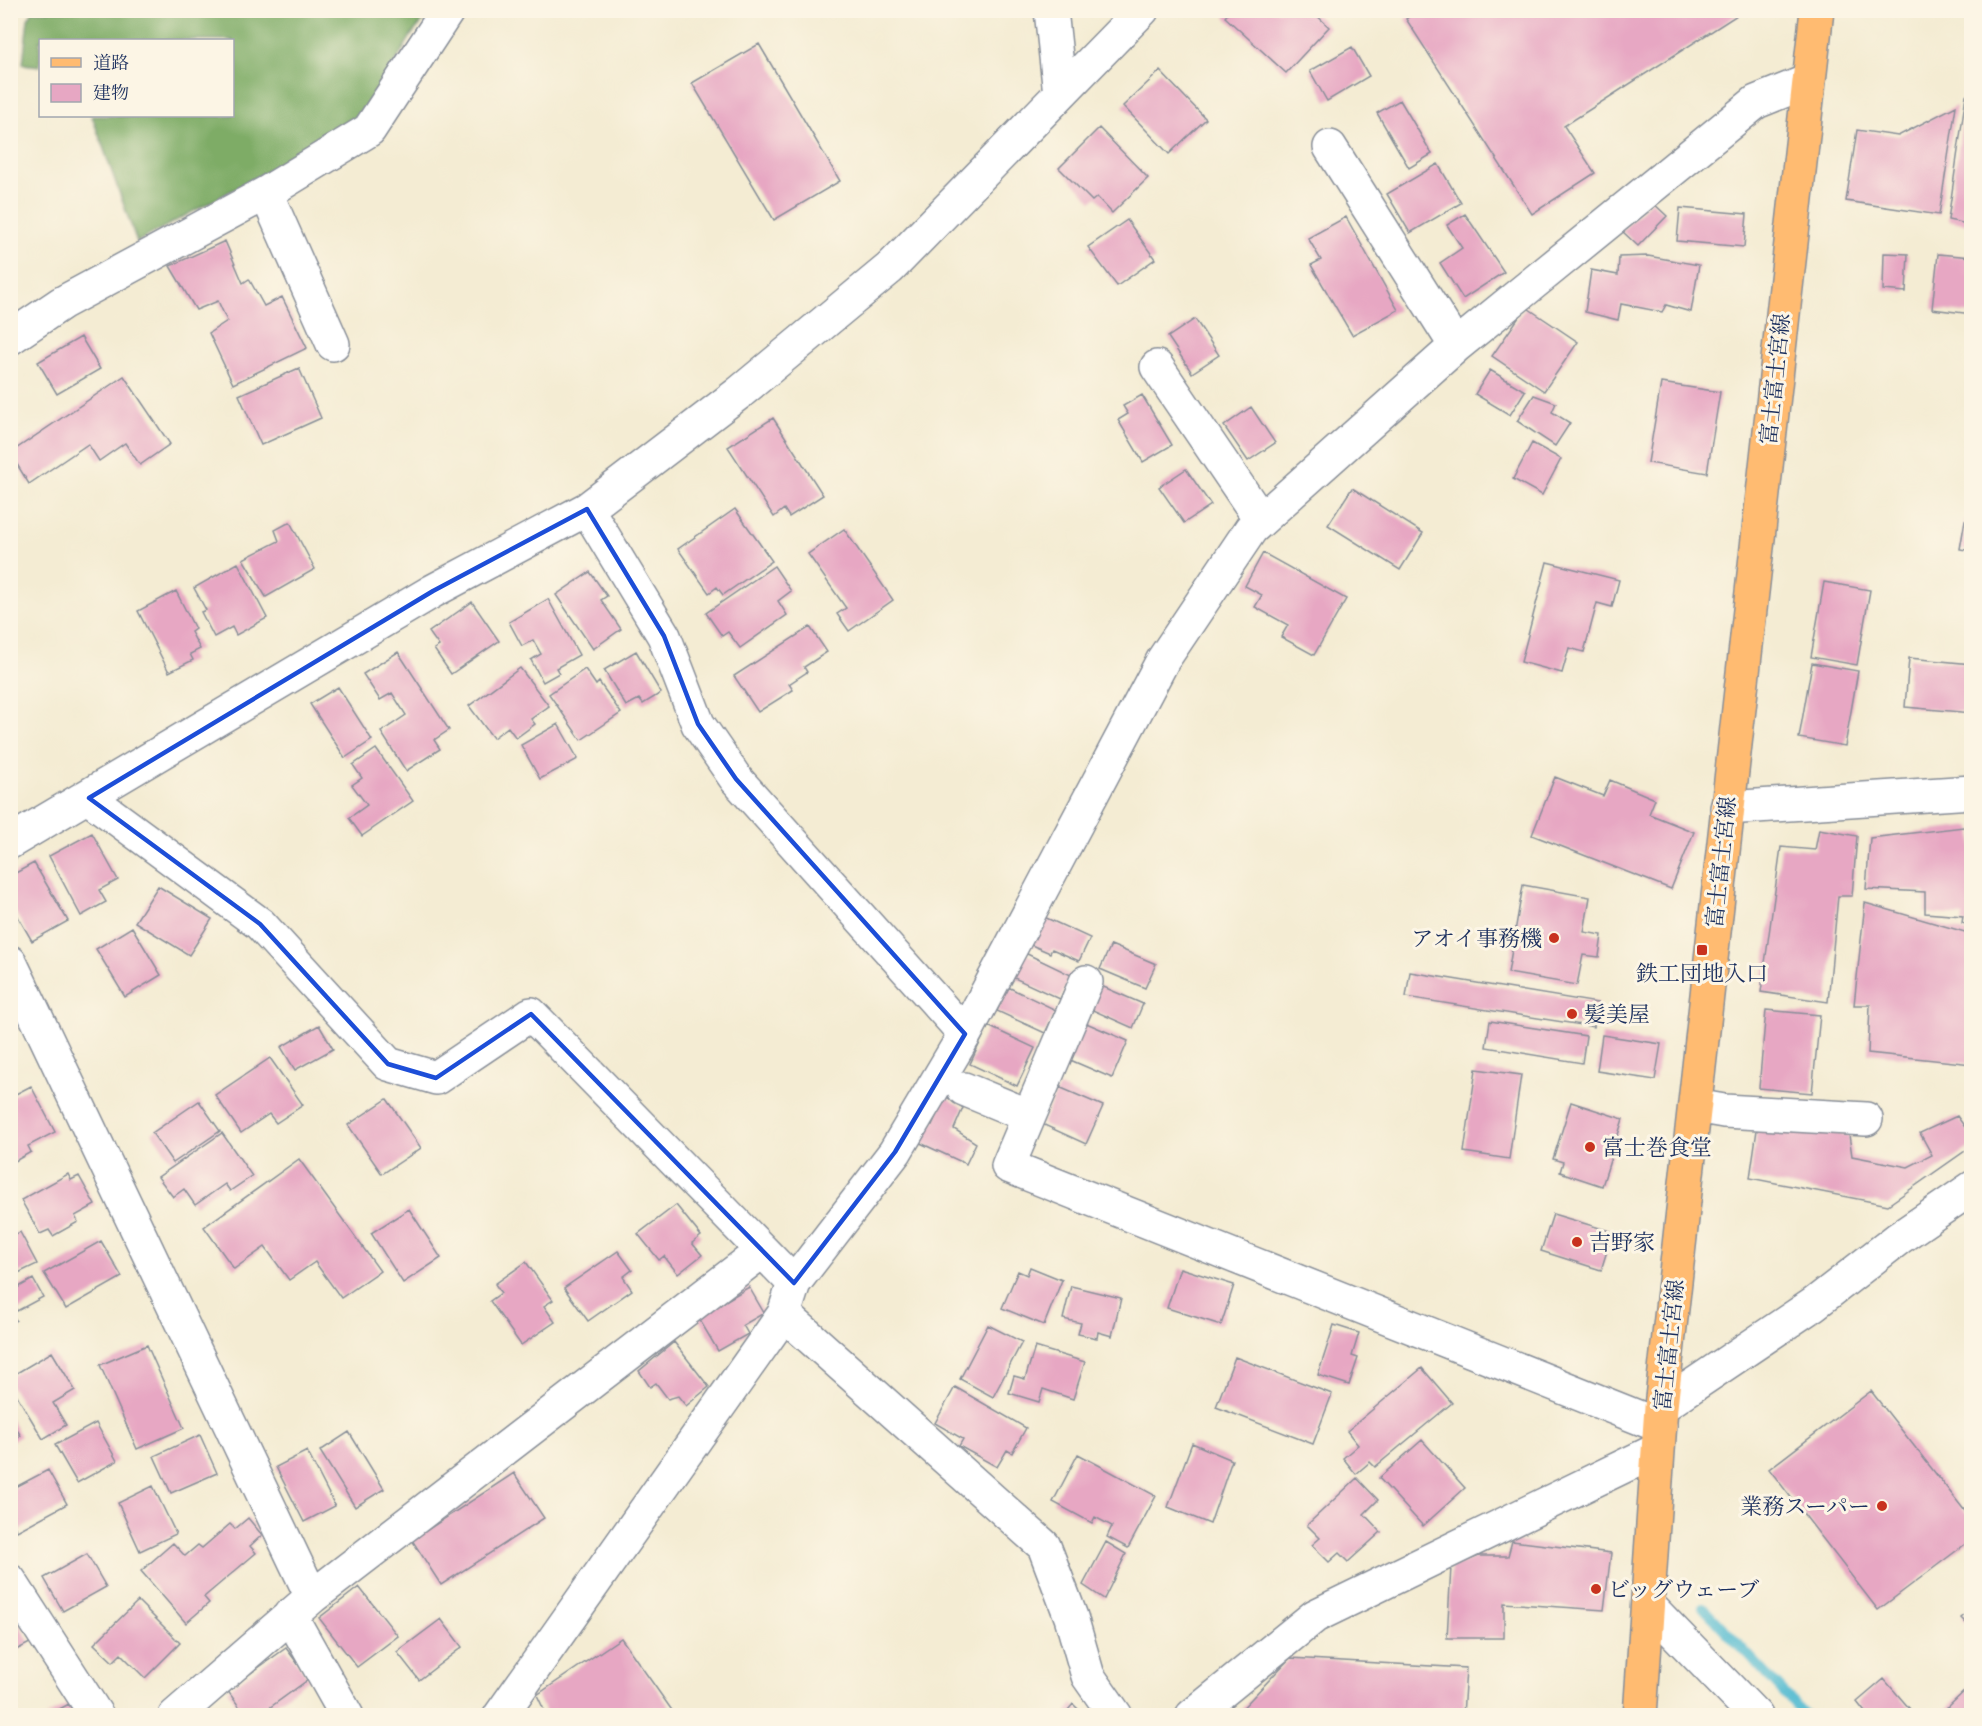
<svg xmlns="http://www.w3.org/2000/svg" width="1982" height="1726" font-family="'EB Garamond','Noto Serif JP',serif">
  <rect width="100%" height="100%" fill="#fcf5e5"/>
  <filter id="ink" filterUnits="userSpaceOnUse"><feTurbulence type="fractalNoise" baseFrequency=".0167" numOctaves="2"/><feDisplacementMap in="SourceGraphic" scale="12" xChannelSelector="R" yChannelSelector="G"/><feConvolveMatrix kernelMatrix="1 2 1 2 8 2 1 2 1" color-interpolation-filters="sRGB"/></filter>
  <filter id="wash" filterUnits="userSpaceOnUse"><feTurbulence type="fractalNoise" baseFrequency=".008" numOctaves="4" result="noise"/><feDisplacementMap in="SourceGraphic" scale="24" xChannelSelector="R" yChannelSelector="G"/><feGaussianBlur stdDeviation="1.35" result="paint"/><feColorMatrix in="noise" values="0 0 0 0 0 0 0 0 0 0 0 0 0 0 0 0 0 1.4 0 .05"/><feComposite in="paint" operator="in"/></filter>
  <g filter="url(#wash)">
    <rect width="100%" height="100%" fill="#f4ecd3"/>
    <path fill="#7eac66" stroke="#4c6e62" stroke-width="1.5" d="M33,11H432L412,34L362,120L137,242L92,116H232V40H40V66L23,64L28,19Z"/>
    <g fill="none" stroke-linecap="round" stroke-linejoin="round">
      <path stroke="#54bcd2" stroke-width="10" d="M1703,1607L1806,1716"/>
    </g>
    <g id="blocks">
      <path fill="#e7a7c3" d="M1231,10H1311L1329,27L1286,73L1225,17Z
        M1418,10H1745L1564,126L1595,173L1532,214L1406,19Z
        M759,44L840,181L774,220L692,83Z
        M1352,47L1369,76L1327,101L1310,71Z
        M1160,71L1206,119L1169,154L1123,106Z
        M1966,95L1972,96V225L1948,220Z
        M1400,100L1432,154L1409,168L1377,113Z
        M1956,106L1939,215L1846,201L1857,130L1898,136Z
        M1099,128L1148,178L1112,213L1097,197L1092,201L1059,168Z
        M1438,164L1461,203L1410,233L1387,194Z
        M1651,201L1667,216L1638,246L1622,231Z
        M1680,208L1747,214L1744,247L1677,241Z
        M1465,214L1504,272L1463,299L1440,263L1462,248L1447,225Z
        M1346,217L1398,310L1352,335L1311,265L1321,260L1308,238Z
        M1127,220L1155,259L1117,286L1088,247Z
        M225,241L243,283L249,279L264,306L282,297L307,348L233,384L209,333L227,321L218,301L196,310L170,266Z
        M1884,253L1908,254L1906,292L1883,290Z
        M1938,254L1972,257V314L1932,309Z
        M1648,256L1699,265L1691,312L1666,305L1662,312L1621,304L1618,320L1585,312L1591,270L1618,275L1619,257Z
        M1526,307L1578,342L1544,391L1492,356Z
        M1195,319L1219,355L1192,373L1168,337Z
        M81,337L100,369L57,394L38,362Z
        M299,368L321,418L261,445L239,395Z
        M1490,370L1525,391L1510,415L1475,394Z
        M124,376L170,444L140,465L125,443L99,461L88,444L29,484L10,453Z
        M1661,383L1720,392L1707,473L1648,463Z
        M1142,395L1172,445L1143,462L1118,420L1128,414L1123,406Z
        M1534,395L1556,403L1552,412L1570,423L1555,446L1517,421Z
        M1251,407L1275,443L1248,461L1224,426Z
        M773,418L823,495L789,517L784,509L774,517L728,447Z
        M1532,443L1561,459L1542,495L1513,479Z
        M1186,469L1211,505L1184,523L1159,487Z
        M1352,488L1423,533L1400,570L1328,525Z
        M735,509L772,561L723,595L717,587L709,593L678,549Z
        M1965,520L1972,521V551L1960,549Z
        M290,522L315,569L266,597L243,559L279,541L275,530Z
        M844,529L893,600L849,631L837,614L846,608L808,554Z
        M1263,553L1346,599L1314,655L1281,637L1288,625L1255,607L1262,595L1245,586Z
        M1547,562L1619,580L1612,607L1597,603L1584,652L1569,648L1562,673L1521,662Z
        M238,563L267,618L236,635L232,627L214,637L201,612L206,610L194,588Z
        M774,566L791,591L778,601L787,615L740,648L728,632L722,636L706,613Z
        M590,572L607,596L601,600L621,629L593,649L556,595Z
        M1824,582L1870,590L1857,665L1811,657Z
        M176,591L195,629L191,632L200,649L190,654L193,660L169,672L138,611Z
        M548,599L579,655L556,668L559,673L543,682L531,660L541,654L533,640L522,646L509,622Z
        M472,602L499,641L451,674L434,649L439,646L429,632Z
        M810,627L827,652L804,667L807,672L789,684L793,690L758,712L734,676Z
        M636,651L661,693L643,704L639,699L626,706L604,670Z
        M398,652L449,730L434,740L440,749L406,771L381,732L406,715L392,693L380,700L363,674Z
        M1909,658L1972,664V713L1905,707Z
        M1812,663L1858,671L1845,746L1799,738Z
        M520,668L549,706L531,719L535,724L516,738L508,727L493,738L469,706Z
        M585,669L596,685L599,682L621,713L581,740L549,694Z
        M338,687L372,740L345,758L310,704Z
        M558,724L578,759L540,779L521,745Z
        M376,749L413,801L362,836L349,818L367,805L352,785L362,778L353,765Z
        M1555,777L1603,796L1610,780L1655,799L1649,814L1694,832L1671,889L1532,835Z
        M1972,826V926L1962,923L1963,916L1925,913V892L1866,889L1870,838Z
        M1819,829L1857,836L1852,896H1838L1828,1002L1761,992L1781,847L1815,850Z
        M92,833L118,880L99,890L106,902L81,916L49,856Z
        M34,863L68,921L32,941L10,903V876Z
        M1523,885L1590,897L1584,932L1602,935L1599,957L1583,955L1577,985L1508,973Z
        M158,886L212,919L189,955L135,922Z
        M1865,903L1972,934V1064L1868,1053L1870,1005H1854Z
        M1042,916L1090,938L1079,961L1052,949L1050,953L1029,944Z
        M132,927L161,975L125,997L96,949Z
        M1111,945L1156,964L1145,988L1100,969Z
        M1023,952L1071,975L1060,999L1012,977Z
        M1410,972L1598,1003L1594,1027L1406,997Z
        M1099,985L1143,1004L1133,1028L1088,1008Z
        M1008,987L1056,1010L1045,1033L997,1011Z
        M1766,1010L1820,1015L1812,1093L1759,1088Z
        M1490,1021L1586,1036L1582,1063L1486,1047Z
        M1084,1022L1128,1041L1112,1078L1068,1059Z
        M319,1025L333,1049L295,1070L281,1047Z
        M988,1026L1035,1048L1017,1086L970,1064Z
        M1602,1035L1661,1044L1655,1080L1597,1071Z
        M270,1058L303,1105L276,1123L269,1114L241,1133L215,1095Z
        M1476,1069L1521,1075L1509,1159L1464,1152Z
        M31,1086L55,1132L28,1146L31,1152L10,1164V1097Z
        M1059,1087L1103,1106L1086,1144L1042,1124Z
        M945,1096L963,1108L954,1129L976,1143L966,1164L916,1141L924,1122L932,1125Z
        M387,1099L421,1148L382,1174L348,1125Z
        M199,1101L220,1131L173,1163L152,1133Z
        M1571,1102L1623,1119L1602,1186L1560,1172L1563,1162L1553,1159Z
        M1957,1116L1972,1137V1146L1888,1205L1750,1178L1758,1123L1849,1135L1852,1156L1908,1167L1932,1155L1920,1133Z
        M222,1133L252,1176L230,1191L225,1184L195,1205L184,1189L173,1197L158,1177Z
        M299,1159L380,1271L341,1298L315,1262L289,1280L265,1247L234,1269L204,1227Z
        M68,1174L71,1180L79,1176L95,1205L75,1216L78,1222L53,1236L49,1230L40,1234L21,1200Z
        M676,1205L701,1236L692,1243L702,1255L678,1274L664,1256L659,1260L638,1234Z
        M409,1209L441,1258L403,1283L371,1233Z
        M1553,1214L1613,1232L1601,1270L1541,1251Z
        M20,1232L37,1264L10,1277V1237Z
        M101,1241L122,1277L66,1309L44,1273Z
        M618,1251L632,1270L623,1277L632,1290L588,1321L564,1288Z
        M526,1262L553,1300L544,1306L555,1322L521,1345L490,1301L501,1293L495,1284Z
        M1030,1267L1062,1280L1044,1325L1002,1308L1018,1271L1027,1275Z
        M1180,1268L1234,1285L1221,1325L1167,1308Z
        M33,1279L43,1297L17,1311L10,1299V1292Z
        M1071,1286L1121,1298L1112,1336L1098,1332L1097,1338L1078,1334L1081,1323L1063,1319Z
        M749,1287L764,1313L743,1325L748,1334L718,1351L698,1317Z
        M10,1311L16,1320L10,1324Z
        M988,1325L1022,1342L993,1397L960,1379Z
        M1334,1325L1359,1333L1352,1356L1358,1358L1349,1385L1318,1375Z
        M674,1342L709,1387L686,1406L678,1396L668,1399L656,1383L650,1387L639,1371Z
        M147,1345L184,1428L137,1449L100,1365Z
        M1035,1347L1085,1362L1073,1399L1043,1389L1039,1402L1009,1393L1014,1376L1025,1379Z
        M52,1352L75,1390L53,1403L66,1425L43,1439L10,1384V1377Z
        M1235,1357L1332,1394L1313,1444L1216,1407Z
        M1422,1368L1452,1403L1375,1467L1370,1462L1356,1474L1343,1458L1358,1445L1347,1431Z
        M955,1387L1026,1428L1012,1453L1007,1450L997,1467L959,1446L963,1439L935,1423Z
        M1871,1391L1972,1520V1539L1878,1610L1769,1469Z
        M10,1419L21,1436L10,1442Z
        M96,1423L117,1461L77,1483L55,1445Z
        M349,1432L384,1489L355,1507L320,1451Z
        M200,1435L217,1473L171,1493L154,1456Z
        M1422,1440L1465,1488L1423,1526L1379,1478Z
        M1192,1443L1232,1460L1210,1524L1168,1507Z
        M307,1451L335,1506L304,1522L276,1467Z
        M1078,1454L1156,1496L1128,1548L1107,1537L1112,1526L1095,1517L1092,1523L1053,1502Z
        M48,1470L67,1504L17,1531L10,1520V1490Z
        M514,1473L544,1518L441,1585L412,1540Z
        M1357,1478L1378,1500L1364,1514L1381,1532L1348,1562L1339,1553L1329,1562L1312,1545L1320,1538L1307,1525Z
        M153,1486L176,1534L140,1551L118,1503Z
        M248,1518L262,1535L250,1546L256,1553L204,1597L209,1603L186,1623L141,1571L173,1543L185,1556L198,1545L202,1548L230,1524L235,1529Z
        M1512,1541L1611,1553L1604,1610L1504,1603V1638H1447L1451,1567L1479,1556H1508Z
        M1106,1542L1126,1554L1104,1599L1083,1585Z
        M87,1554L106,1587L63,1611L44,1578Z
        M359,1587L398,1636L357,1667L319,1618Z
        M138,1601L180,1643L145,1678L121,1654L113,1662L94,1644Z
        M10,1608L30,1643L10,1653Z
        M1972,1609V1629L1961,1618Z
        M441,1619L462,1647L419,1680L397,1652Z
        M621,1638L676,1716H547L537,1695Z
        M286,1648L309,1679L258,1716H246L227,1690Z
        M1290,1658L1466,1668L1463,1716H1235Z
        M1884,1679L1916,1716H1868L1857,1702Z
        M1972,1684V1716H1954L1947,1708Z
        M69,1704L75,1716H46Z
        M1073,1704L1085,1716H1063Z"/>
    </g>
  </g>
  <g filter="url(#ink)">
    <use href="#blocks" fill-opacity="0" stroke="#888e98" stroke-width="1.5"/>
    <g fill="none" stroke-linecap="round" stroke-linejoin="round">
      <defs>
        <path id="minor" d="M1051,10L1060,94
          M1330,147L1456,346
          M266,193L333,344
          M10,338L62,303L266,193L369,130L448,10
          M1157,367L1261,520
          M587,509L664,636L698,724L736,779L965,1034
          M89,798L260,924L388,1064L436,1078L531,1014L794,1283
          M1727,808L1972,792
          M10,842L433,591L587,509L739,393L890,268L1142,10
          M10,962L312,1597
          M1086,982L1008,1166L1660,1426
          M964,1089L1029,1116
          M1695,1106L1724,1111L1866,1119
          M784,1314L1044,1546L1071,1617L1088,1676L1116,1716
          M1661,1407L1814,1304L1899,1238L1972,1188
          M10,1581L97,1716
          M1649,1606L1756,1716
          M290,1615L347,1716
          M175,1716L312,1597L761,1252
          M500,1716L784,1314L794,1283L895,1152L965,1034L1163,660L1251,529L1456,346L1756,102L1808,81
          M1192,1716L1315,1616L1657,1450"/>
        <path id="major" d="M1640,1716L1661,1407L1817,10"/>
      </defs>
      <use href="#minor" stroke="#888e98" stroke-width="36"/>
      <use href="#major" stroke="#888e98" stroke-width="36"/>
      <use href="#minor" stroke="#fff" stroke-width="33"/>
      <use href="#major" stroke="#ffbb71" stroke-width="33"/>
    </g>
  </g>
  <path fill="none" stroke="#1d4ed8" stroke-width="4.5" stroke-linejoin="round" d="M587,509L664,636L698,724L736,779L965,1034L895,1152L794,1283L531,1014L436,1078L388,1064L260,924L89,798L433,591Z"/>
  <g fill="#c8321e" stroke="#fcf5e5" stroke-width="2">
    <circle cx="1554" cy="938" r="6"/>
    <rect x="1696" y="944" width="12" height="12" rx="3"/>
    <circle cx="1572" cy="1014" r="6"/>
    <circle cx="1590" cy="1147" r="6"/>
    <circle cx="1577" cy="1242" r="6"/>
    <circle cx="1882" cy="1506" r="6"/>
    <circle cx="1596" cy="1589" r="6"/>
  </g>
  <g text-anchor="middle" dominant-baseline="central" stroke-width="6" stroke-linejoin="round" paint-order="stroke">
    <g font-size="22" fill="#1b2f5e" stroke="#fcf5e5">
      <text transform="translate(1775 379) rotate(-84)">富士富士宮線</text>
      <text transform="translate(1721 862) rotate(-84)">富士富士宮線</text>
      <text transform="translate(1669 1345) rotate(-84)">富士富士宮線</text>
    </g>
    <g font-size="22" fill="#1b2f5e" stroke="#fcf5e5" text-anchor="start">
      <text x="1542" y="938" text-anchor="end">アオイ事務機</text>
      <text x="1702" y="973" text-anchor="middle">鉄工団地入口</text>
      <text x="1584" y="1014">髪美屋</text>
      <text x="1602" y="1147">富士巻食堂</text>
      <text x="1589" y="1242">吉野家</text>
      <text x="1870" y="1506" text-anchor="end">業務スーパー</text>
      <text x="1608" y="1589">ビッグウェーブ</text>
    </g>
  </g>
  <rect width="1982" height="1726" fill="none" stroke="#fcf5e5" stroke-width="36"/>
  <rect x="39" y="39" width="195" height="78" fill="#fcf5e5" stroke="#a2a6af" stroke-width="1.5"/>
  <rect x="51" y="58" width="30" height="9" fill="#ffbb71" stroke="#a2a6af" stroke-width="1.5"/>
  <text x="93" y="69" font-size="18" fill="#1b2f5e">道路</text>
  <rect x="51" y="84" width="30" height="18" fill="#e7a7c3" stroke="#a2a6af" stroke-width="1.5"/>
  <text x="93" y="99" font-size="18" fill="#1b2f5e">建物</text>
</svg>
